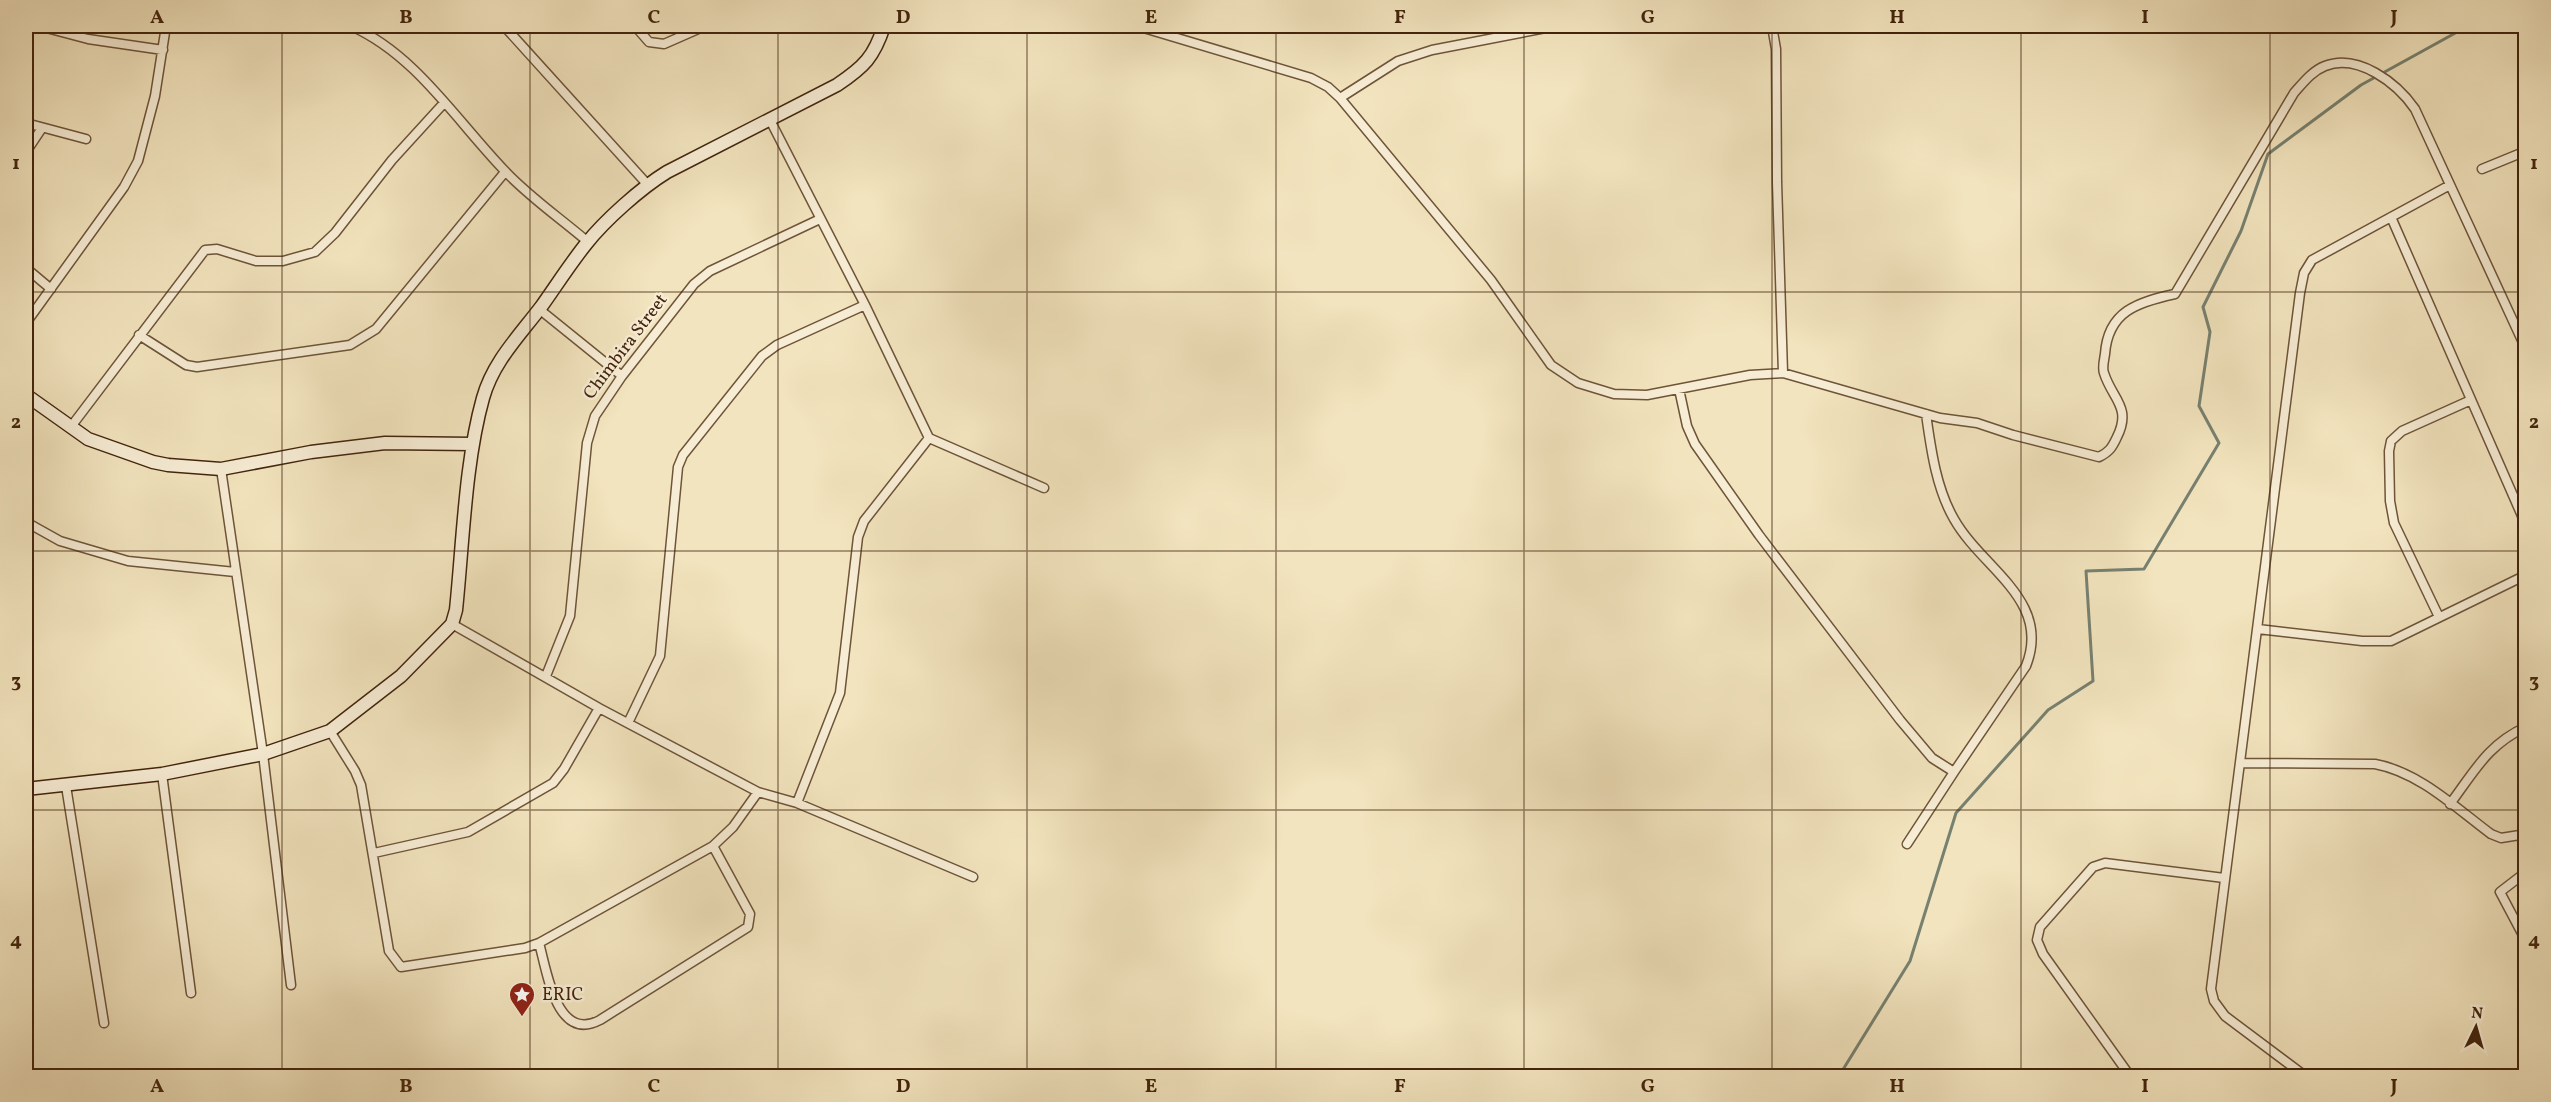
<svg xmlns="http://www.w3.org/2000/svg" width="2551" height="1102" font-family="Vollkorn,serif">
  <rect width="100%" height="100%" fill="#f2e4be"/>
  <filter id="stains"><feTurbulence type="fractalNoise" baseFrequency=".00333" numOctaves="4"/><feColorMatrix values="0 0 0 0 .2 0 0 0 0 .09 0 0 0 0 .02 0 0 0 .5 -.17"/></filter>
  <radialGradient id="worn" r=".72"><stop offset=".6" stop-color="#630" stop-opacity="0"/><stop offset="1" stop-color="#630" stop-opacity=".3"/></radialGradient>
  <g fill="none" stroke-linecap="round" stroke-linejoin="round">
    <path stroke="#778170" stroke-width="3" d="M1839,1076L1910,961L1956,813L2048,710L2093,681L2086,571L2144,569L2219,443L2199,406L2210,332L2203,307L2241,231L2268,154L2361,85L2468,26"/>
    <defs>
      <path id="street" d="M39,26L88,39L163,50
        M351,26C415,54 456,120 504,170C528,196 560,218 588,242
        M504,26L647,184
        M635,26L649,42L664,44L705,26
        M1137,26L1311,78L1328,87L1340,98L1491,280L1551,365L1578,383L1614,394L1647,395L1750,375L1783,373L1940,418L1977,423L2013,435L2099,457C2109,452 2112,448 2117,437C2132,407 2112,399 2104,373C2102,368 2104,360 2105,354C2108,311 2138,302 2175,294L2294,93C2303,83 2312,71 2325,66C2358,53 2397,83 2415,109L2526,349
        M1772,26L1776,49L1777,182L1783,373
        M1340,98L1398,61L1432,50L1556,26
        M770,120L865,305L929,438L864,521L858,537L840,693L797,803
        M26,123L86,139
        M26,152L42,128
        M2482,169L2526,151
        M2391,217L2526,525
        M26,268L51,289
        M539,309L622,376
        M26,323L124,187L138,161L155,96L166,26
        M139,335L186,365L197,367L350,345L376,329L505,172
        M1679,389L1687,426L1695,444L1759,535L1900,720L1932,758L1954,772L1907,844
        M1926,414C1931,449 1936,488 1954,519C1982,569 2052,600 2026,666L1954,772
        M70,428L205,250L217,249L256,261H283L315,252L335,233L392,160L444,103
        M929,438L1044,488
        M221,469L263,754L291,985
        M26,522L60,541L128,561L235,572
        M2439,617L2394,523L2390,501L2389,451L2391,441L2402,431L2471,400
        M452,624L599,708L758,792L797,803L973,877
        M2258,629L2362,641H2391L2526,575
        M546,676L570,616L587,443L595,416L622,376L694,284L710,271L820,219
        M628,723L660,656L678,467L683,455L762,356L777,345L865,305
        M330,731L355,771L361,785L389,951L401,967L525,948L539,943L713,846L733,827L758,792
        M2241,763L2375,764C2419,772 2456,808 2491,834L2501,838L2526,834
        M162,774L191,993
        M66,786L104,1023
        M2450,804C2474,772 2488,744 2526,727
        M374,853L468,832L553,783L564,769L599,708
        M2526,872L2500,892L2526,941
        M539,943C547,971 556,1043 600,1020L748,927L750,914L713,846
        M2130,1076L2043,954L2037,940L2040,927L2093,867L2105,863L2224,878
        M2305,1076L2225,1016L2214,1001L2211,989L2300,293L2304,273L2312,260L2450,185"/>
      <path id="secondary" d="M26,395L88,439L153,462L168,465L221,469L311,452L385,443L473,444
        M26,789L162,774L263,754L330,731L401,676L452,624L456,610C463,543 465,462 483,398C493,362 519,336 541,307C556,286 570,264 586,244C605,220 641,188 667,172L837,85C864,67 874,57 884,26"/>
    </defs>
    <use href="#street" stroke="#6e5438" stroke-width="11"/>
    <use href="#secondary" stroke="#42240c" stroke-width="15"/>
    <use href="#street" stroke="#f7edd5" stroke-width="8"/>
    <use href="#secondary" stroke="#f7edd5" stroke-width="12"/>
  </g>
  <path fill="none" stroke="#42240c" stroke-width="1.5" stroke-opacity="0.55" d="M282,26V1076M530,26V1076M778,26V1076M1027,26V1076M1276,26V1076M1524,26V1076M1772,26V1076M2021,26V1076M2270,26V1076M26,292H2526M26,551H2526M26,810H2526"/>
  <defs>
    <symbol id="sight-pin" viewBox="-11 -11 22 30"><path d="M0 17L-7.5 6A9.5 9.5 0 1 1 7.5 6Z" fill="#8f2418" stroke="#f7edd5"/><path d="M0-6L1.8-2.2L6-1.7L2.9 1.2L3.7 5.4L0 3.3L-3.7 5.4L-2.9 1.2L-6-1.7L-1.8-2.2Z" fill="#fff"/></symbol>
  </defs>
  <g fill-rule="evenodd">
    <use href="#sight-pin" x="507" y="980" width="30" height="40"/>
  </g>
  <g text-anchor="middle" dominant-baseline="central" stroke-width="5" stroke-linejoin="round" paint-order="stroke">
    <g font-size="18" fill="#42240c" stroke="#f7edd5">
      <text transform="translate(626 347) rotate(-53)">Chimbira Street</text>
    </g>
    <g font-size="18" fill="#42240c" stroke="#f7edd5" text-anchor="start">
      <text x="542" y="995">ERIC</text>
    </g>
  </g>
  <rect width="2551" height="1102" fill="none" stroke="#f2e4be" stroke-width="66"/>
  <g transform="translate(2476 1027) rotate(5)" stroke="#f7edd5" stroke-width="4.5" paint-order="stroke">
  <path d="M0-4.5L10 22L0 15L-10 22Z" fill="#42240c"/>
  <text y="-9" font-size="16" font-weight="bold" text-anchor="middle" fill="#42240c">N</text>
  </g>
  <rect x="33" y="33" width="2485" height="1036" fill="none" stroke="#42240c" stroke-width="2"/>
  <g font-size="20" text-anchor="middle" font-weight="bold" fill="#42240c">
    <text x="157" y="23">A</text>
    <text x="406" y="23">B</text>
    <text x="654" y="23">C</text>
    <text x="903" y="23">D</text>
    <text x="1151" y="23">E</text>
    <text x="1400" y="23">F</text>
    <text x="1648" y="23">G</text>
    <text x="1897" y="23">H</text>
    <text x="2145" y="23">I</text>
    <text x="2394" y="23">J</text>
    <text x="16" y="169">1</text>
    <text x="2534" y="169">1</text>
    <text x="16" y="428">2</text>
    <text x="2534" y="428">2</text>
    <text x="16" y="687">3</text>
    <text x="2534" y="687">3</text>
    <text x="16" y="946">4</text>
    <text x="2534" y="946">4</text>
    <text x="157" y="1092">A</text>
    <text x="406" y="1092">B</text>
    <text x="654" y="1092">C</text>
    <text x="903" y="1092">D</text>
    <text x="1151" y="1092">E</text>
    <text x="1400" y="1092">F</text>
    <text x="1648" y="1092">G</text>
    <text x="1897" y="1092">H</text>
    <text x="2145" y="1092">I</text>
    <text x="2394" y="1092">J</text>
  </g>
  <rect width="100%" height="100%" filter="url(#stains)"/>
  <rect width="100%" height="100%" fill="url(#worn)"/>
</svg>
